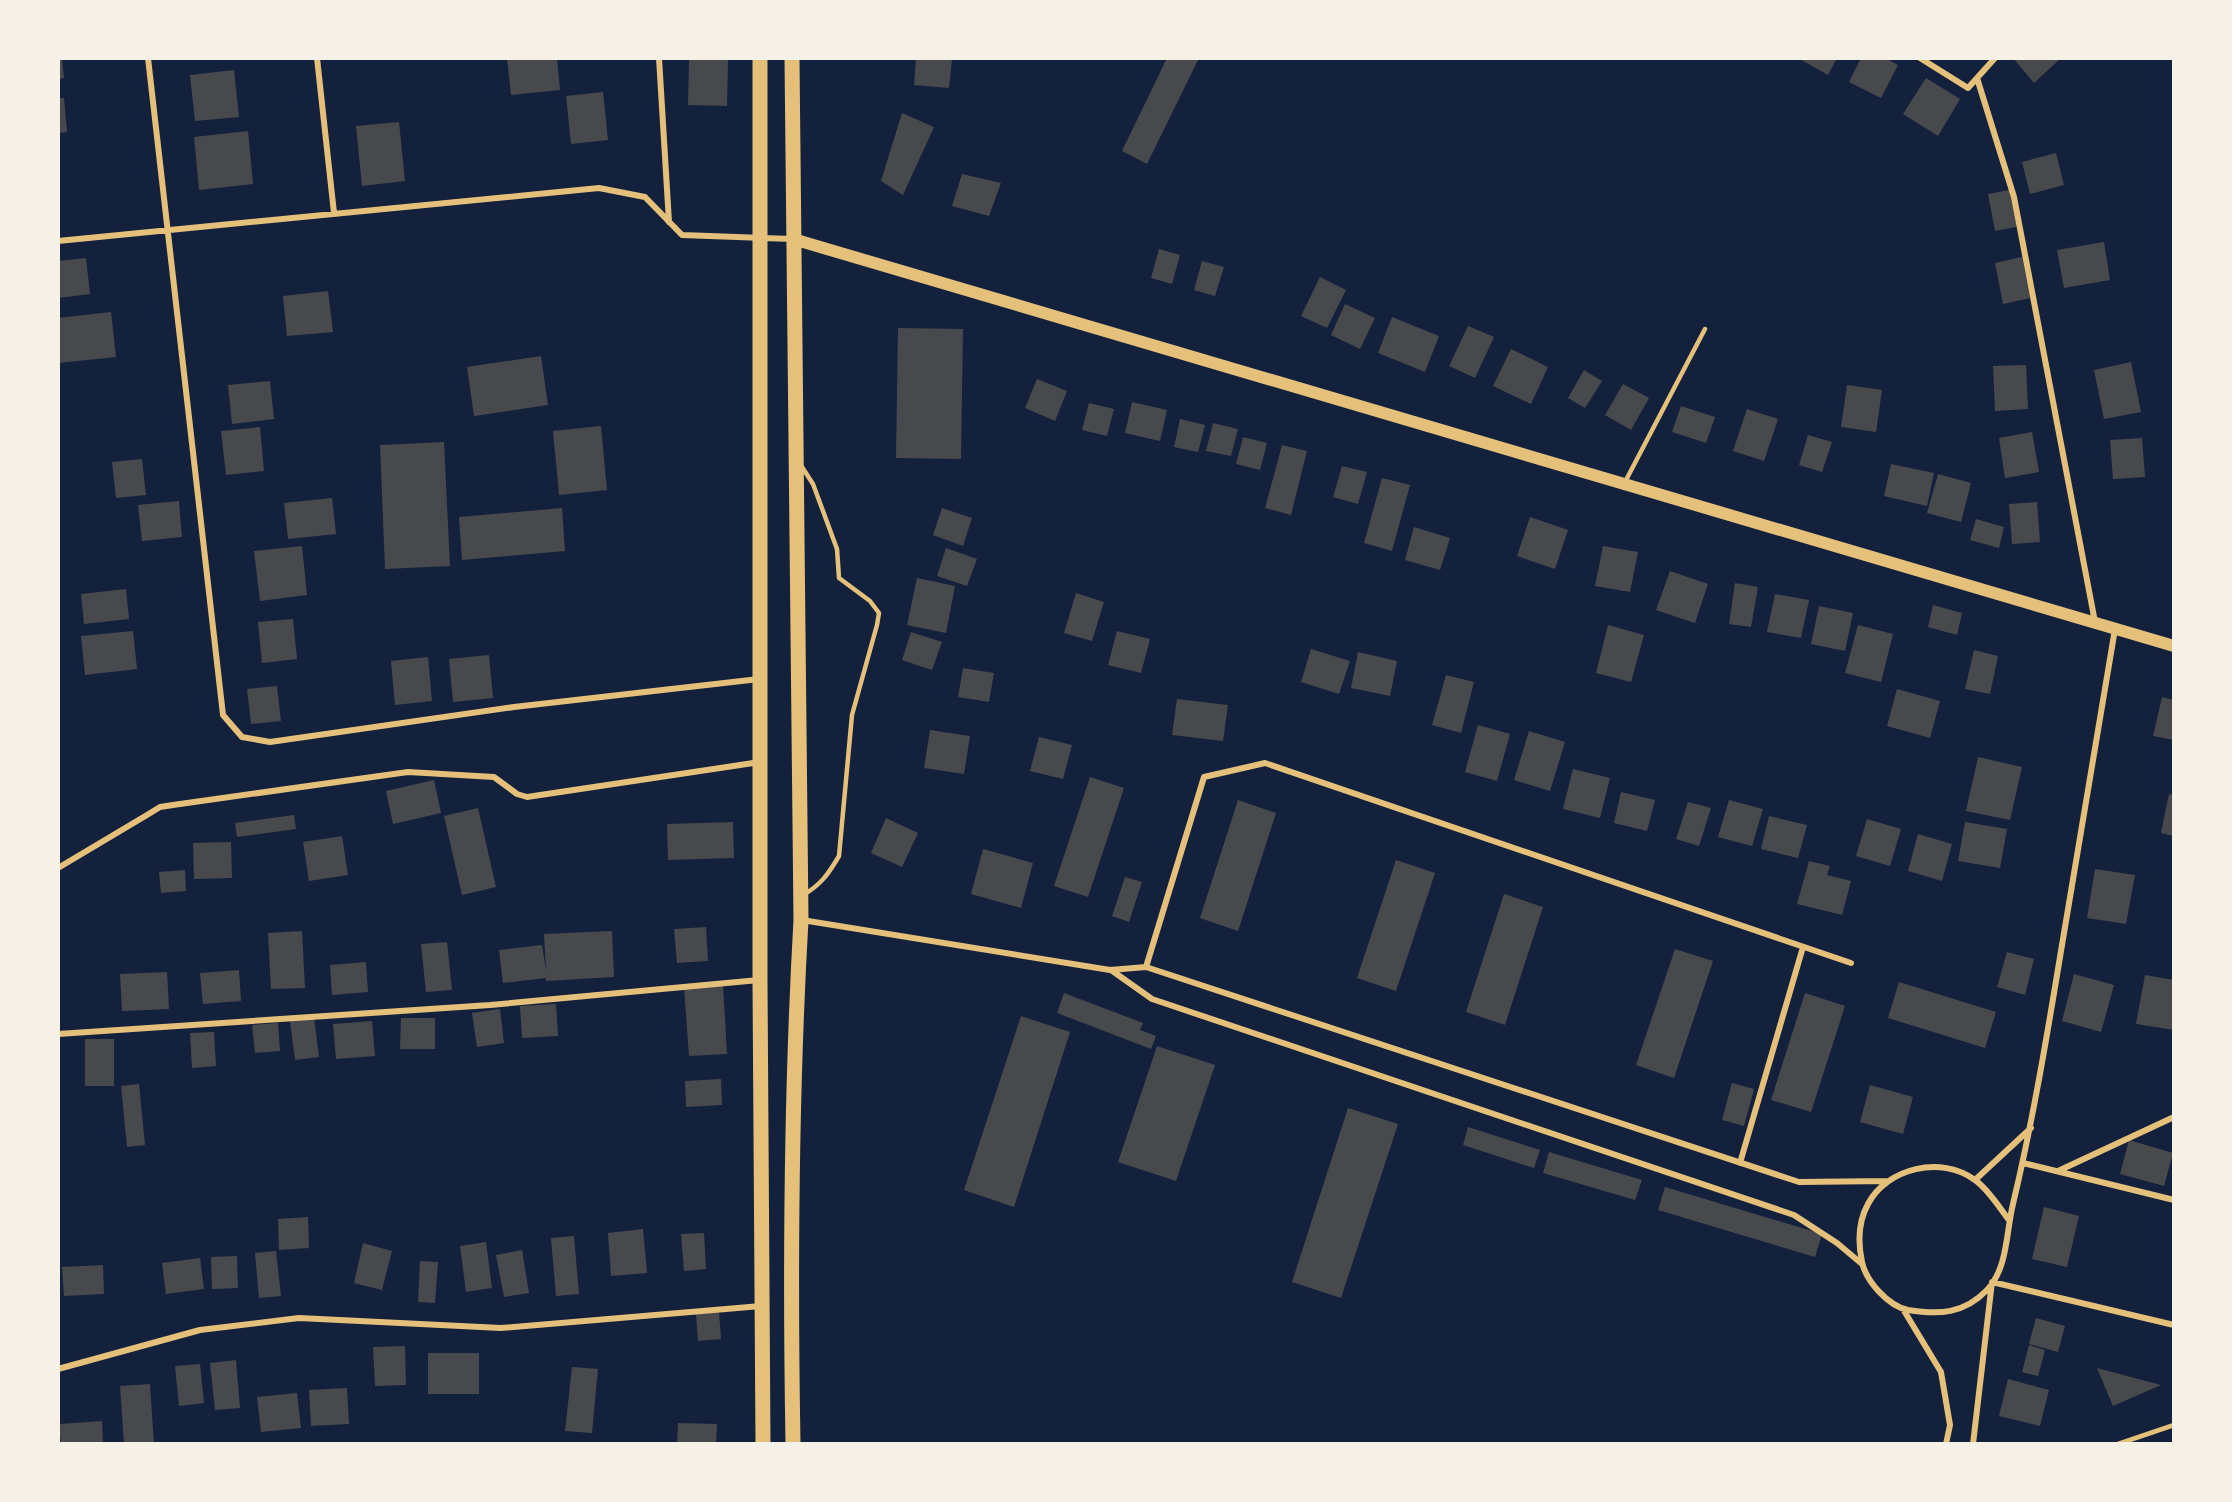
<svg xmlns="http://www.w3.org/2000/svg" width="2232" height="1502" font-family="'IBM Plex Sans',sans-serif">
  <rect width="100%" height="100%" fill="#14213d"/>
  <path fill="#48494c" d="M58,58H62L64,78L58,79Z
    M507,58H557L560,90L511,95Z
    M689,58H728L727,106L688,105Z
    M916,58L952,60L949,88L914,85Z
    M1167,58H1199L1147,164L1122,151Z
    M1798,58H1837L1828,75Z
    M1861,58H1885L1898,65L1881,98L1849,82Z
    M2013,58H2061L2034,83Z
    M234,70L239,117L195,121L190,75Z
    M1926,78L1960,99L1938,136L1903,114Z
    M603,92L608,140L571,144L566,96Z
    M58,98H64L67,132L58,133Z
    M902,113L934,127L903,195L881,181Z
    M399,122L405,181L362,186L356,126Z
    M248,131L253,184L199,190L194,137Z
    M2056,153L2064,185L2030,194L2022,162Z
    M962,174L1001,183L989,216L952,206Z
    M2014,189L2021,226L1995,231L1988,194Z
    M2104,242L2110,280L2064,288L2057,250Z
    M1159,249L1180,255L1172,284L1151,278Z
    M2022,257L2030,298L2003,304L1995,263Z
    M86,258L90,294L58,298V261Z
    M1202,261L1224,267L1215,296L1194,290Z
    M1320,277L1346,290L1327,328L1301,316Z
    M328,291L333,332L287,336L283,296Z
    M1345,304L1375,318L1360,349L1331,335Z
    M111,312L116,357L58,363V318Z
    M1392,317L1439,336L1425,372L1378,353Z
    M1468,326L1494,337L1475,378L1449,366Z
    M898,328L963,329L961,459L896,458Z
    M1511,349L1548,367L1531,404L1493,386Z
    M541,356L548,405L474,416L467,367Z
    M2131,362L2141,412L2104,419L2094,370Z
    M2026,365L2028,409L1995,411L1993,366Z
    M1584,370L1602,381L1585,408L1568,398Z
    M1037,379L1067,391L1055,421L1025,408Z
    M270,381L274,419L232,424L228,385Z
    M1623,384L1649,398L1631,430L1605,415Z
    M1847,385L1882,390L1876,432L1841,427Z
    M1132,402L1167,410L1160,441L1125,433Z
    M1089,403L1114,409L1107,436L1082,430Z
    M1681,406L1715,417L1706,443L1672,432Z
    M1747,409L1778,419L1764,461L1733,451Z
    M1180,419L1205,425L1198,452L1174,447Z
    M1213,423L1238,429L1231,456L1206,451Z
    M601,426L607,490L559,495L553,431Z
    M260,427L264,471L226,475L221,431Z
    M2032,432L2039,472L2005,478L1999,438Z
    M1808,435L1832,442L1822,472L1799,465Z
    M1243,437L1267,443L1260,470L1236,464Z
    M2142,438L2145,477L2113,479L2110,440Z
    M444,442L450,566L385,569L380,445Z
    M1282,445L1307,451L1291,515L1265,508Z
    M142,459L146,495L116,498L112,462Z
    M1891,464L1934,473L1927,506L1884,496Z
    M1342,466L1367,472L1358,504L1333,497Z
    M1938,474L1971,483L1961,522L1927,513Z
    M1382,478L1410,485L1392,551L1364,543Z
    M332,498L336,534L288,539L284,503Z
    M179,501L182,537L142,541L138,505Z
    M2037,502L2040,542L2012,544L2009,504Z
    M562,508L565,551L462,560L459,517Z
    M942,508L972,518L963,546L933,535Z
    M1530,517L1568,530L1555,569L1517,556Z
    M1976,519L2004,527L1999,548L1970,540Z
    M1414,527L1450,538L1440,570L1405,560Z
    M302,546L307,595L260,601L254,551Z
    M1603,546L1638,552L1630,592L1595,586Z
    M946,548L977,559L967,586L937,576Z
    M1670,571L1708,584L1695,623L1656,610Z
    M917,578L955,586L946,633L907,625Z
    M1735,583L1758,587L1751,627L1729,624Z
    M126,589L129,619L84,624L81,594Z
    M1076,593L1104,602L1092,641L1064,633Z
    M1775,594L1809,600L1801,638L1767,632Z
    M1933,605L1962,613L1957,635L1928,627Z
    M1819,606L1853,613L1845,651L1811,644Z
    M293,619L297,659L262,663L258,622Z
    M1608,625L1644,635L1631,682L1596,673Z
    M1858,625L1893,634L1881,682L1845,673Z
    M133,631L137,669L85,675L81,636Z
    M1117,631L1150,639L1141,673L1108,665Z
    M911,632L942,642L932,670L902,660Z
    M1311,649L1350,661L1339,694L1301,682Z
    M1974,650L1998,656L1990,694L1965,689Z
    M1358,652L1397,661L1390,696L1351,688Z
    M489,655L493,698L453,702L449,659Z
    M428,657L432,701L395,705L391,661Z
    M963,668L994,673L989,702L958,697Z
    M1446,675L1474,682L1461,733L1432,725Z
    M277,686L281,721L251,724L247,689Z
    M1897,689L1940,701L1930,738L1887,726Z
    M2162,697L2174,700V740L2153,736Z
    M1177,699L1228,705L1223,741L1172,735Z
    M1478,725L1510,734L1497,781L1465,772Z
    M930,730L970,736L964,774L924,768Z
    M1529,731L1565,742L1550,791L1514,780Z
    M1039,737L1072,745L1063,779L1030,771Z
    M1978,757L2022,767L2010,820L1966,811Z
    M1573,769L1610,778L1600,818L1563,809Z
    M1090,777L1124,788L1088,897L1054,886Z
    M434,780L441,813L393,824L386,791Z
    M1621,792L1655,800L1647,831L1614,823Z
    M2169,794L2174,795V836L2161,833Z
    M1238,800L1276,813L1238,931L1200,918Z
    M1729,800L1763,809L1752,846L1718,837Z
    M1688,802L1711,808L1699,846L1676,839Z
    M478,808L496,887L462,895L444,816Z
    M294,815L296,829L237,837L235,823Z
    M1769,816L1807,825L1798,858L1761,849Z
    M886,818L918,833L902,867L871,853Z
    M1867,819L1901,829L1890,866L1856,856Z
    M733,822L734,858L668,860L667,824Z
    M1965,822L2007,829L2000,868L1958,861Z
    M1918,834L1952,844L1942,881L1908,871Z
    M342,836L348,875L309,881L303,842Z
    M231,842L232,878L194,879L193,843Z
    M983,849L1033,863L1021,908L971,894Z
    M1396,860L1435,873L1396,991L1357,978Z
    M1809,861L1830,866L1827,875L1851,881L1842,915L1797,904Z
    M2095,869L2135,875L2126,924L2087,918Z
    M185,870L186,891L161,893L159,872Z
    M1125,877L1142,882L1129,922L1112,916Z
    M1504,894L1543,907L1505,1025L1466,1012Z
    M706,927L708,961L677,963L674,929Z
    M302,931L305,988L271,989L268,933Z
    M612,931L614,977L546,981V978L503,983L499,950L542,945L546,971L544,934Z
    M447,942L452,990L426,992L421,944Z
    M1675,949L1713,961L1674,1078L1636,1065Z
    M2007,952L2034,959L2025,995L1997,987Z
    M366,962L368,992L332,995L330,965Z
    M239,970L241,1001L203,1004L200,973Z
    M167,972L169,1009L122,1011L120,974Z
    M2074,974L2114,985L2101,1032L2062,1021Z
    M2145,975L2174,980V1030L2136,1024Z
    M1899,982L1996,1012L1985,1048L1888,1018Z
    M723,985L727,1054L689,1056L684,988Z
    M1064,993L1143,1023L1140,1030L1156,1036L1151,1049L1057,1013Z
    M1805,993L1845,1006L1811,1112L1771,1100Z
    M556,1004L558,1036L522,1038L520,1006Z
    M500,1009L504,1043L477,1047L472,1013Z
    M1021,1016L1070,1032L1014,1207L964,1190Z
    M314,1018L319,1057L295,1060L290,1021Z
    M401,1018H435V1049H400Z
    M372,1021L375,1056L336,1059L333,1024Z
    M278,1023L280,1051L255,1053L252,1025Z
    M214,1032L216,1066L192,1068L190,1033Z
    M85,1039H114V1086H85Z
    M1157,1046L1215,1065L1176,1181L1118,1162Z
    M721,1079L722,1105L686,1107L685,1081Z
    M1732,1083L1754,1089L1744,1126L1722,1120Z
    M139,1084L145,1145L127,1147L121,1086Z
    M1870,1085L1913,1097L1903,1134L1860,1122Z
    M1348,1108L1398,1124L1341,1298L1292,1282Z
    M1468,1127L1540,1150L1534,1168L1463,1145Z
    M2129,1140L2173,1153L2164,1186L2120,1174Z
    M1549,1152L1642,1180L1635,1200L1543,1173Z
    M1665,1187L1822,1234L1815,1257L1658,1210Z
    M2044,1207L2079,1216L2067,1267L2032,1259Z
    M308,1217L309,1248L279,1250L278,1219Z
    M643,1229L647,1273L611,1276L608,1233Z
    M704,1233L706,1269L684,1271L681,1234Z
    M574,1236L579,1294L556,1296L551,1238Z
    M486,1242L492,1288L466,1292L460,1246Z
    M363,1243L392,1251L382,1290L354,1283Z
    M522,1250L529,1293L504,1297L496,1255Z
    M276,1251L281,1296L259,1298L255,1253Z
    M237,1256L238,1288L212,1289L211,1257Z
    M200,1258L204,1289L166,1294L162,1263Z
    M420,1261L438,1262L435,1303L418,1302Z
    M103,1265L104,1294L64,1296L62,1267Z
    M719,1312L721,1339L698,1341L696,1314Z
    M2036,1318L2065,1326L2058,1352L2029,1344Z
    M2029,1345L2045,1350L2038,1376L2022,1372Z
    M405,1346L406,1385L375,1386L373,1347Z
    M428,1353H479V1394H428Z
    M236,1360L240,1408L215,1410L210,1363Z
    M200,1364L204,1403L179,1406L175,1366Z
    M572,1367L598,1369L592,1433L565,1431Z
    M2097,1368L2161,1385L2113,1406Z
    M2008,1379L2049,1390L2040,1426L1999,1416Z
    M150,1384L154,1444H124L120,1386Z
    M347,1388L349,1424L311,1426L309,1390Z
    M297,1393L301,1428L261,1432L257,1397Z
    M102,1421L103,1444H61L59,1424Z
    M678,1423L717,1424L716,1444H677Z"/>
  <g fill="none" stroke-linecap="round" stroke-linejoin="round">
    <path stroke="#e5c07b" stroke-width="4.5" d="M802,467L813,484L837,549L839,578L870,601L879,613L877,625L852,715L839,856C829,873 821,885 803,895
      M1625,482L1705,329
      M2118,1444L2174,1425"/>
    <path stroke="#e5c07b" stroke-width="6" d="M148,58L223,715L242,737L270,742L514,707L759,679
      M317,58L334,213
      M659,58L669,222
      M1920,58L1968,88L1995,58
      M1977,78L2014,197L2095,622
      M58,241L599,188L645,197L682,235L793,239
      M58,868L147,815L160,807L173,805L408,772L494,777L517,794L527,797L760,762
      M802,920L1110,970L1146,967L1799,1182L1888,1181
      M1146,967L1204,777L1265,763L1851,963
      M1111,970L1152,999L1794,1215L1837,1243L1862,1264
      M58,1034L490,1005L759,980
      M1740,1163L1803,947
      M2023,1163L2174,1200
      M2058,1171L2174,1117
      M1975,1180L2031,1128
      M2009,1220C1999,1207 1988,1189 1975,1180C1941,1155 1887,1168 1868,1204C1858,1222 1858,1243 1862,1262C1866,1281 1888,1306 1908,1310C1939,1315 1964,1314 1987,1290C2008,1268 2006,1232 2013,1204C2033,1120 2047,1036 2061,951C2079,844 2097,737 2115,629
      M1903,1309L1941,1372L1950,1425L1946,1444
      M58,1369L200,1330L299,1318L501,1328L761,1306
      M1973,1444L1992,1282L2174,1325"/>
    <path stroke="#e5c07b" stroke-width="12" d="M793,239L2174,646"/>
    <path stroke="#e5c07b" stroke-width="15" d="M760,58V980L763,1444
      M792,58L801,920C791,1094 790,1269 793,1444"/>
  </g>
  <rect width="2232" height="1502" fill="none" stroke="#f6f1e7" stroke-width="120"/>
</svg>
